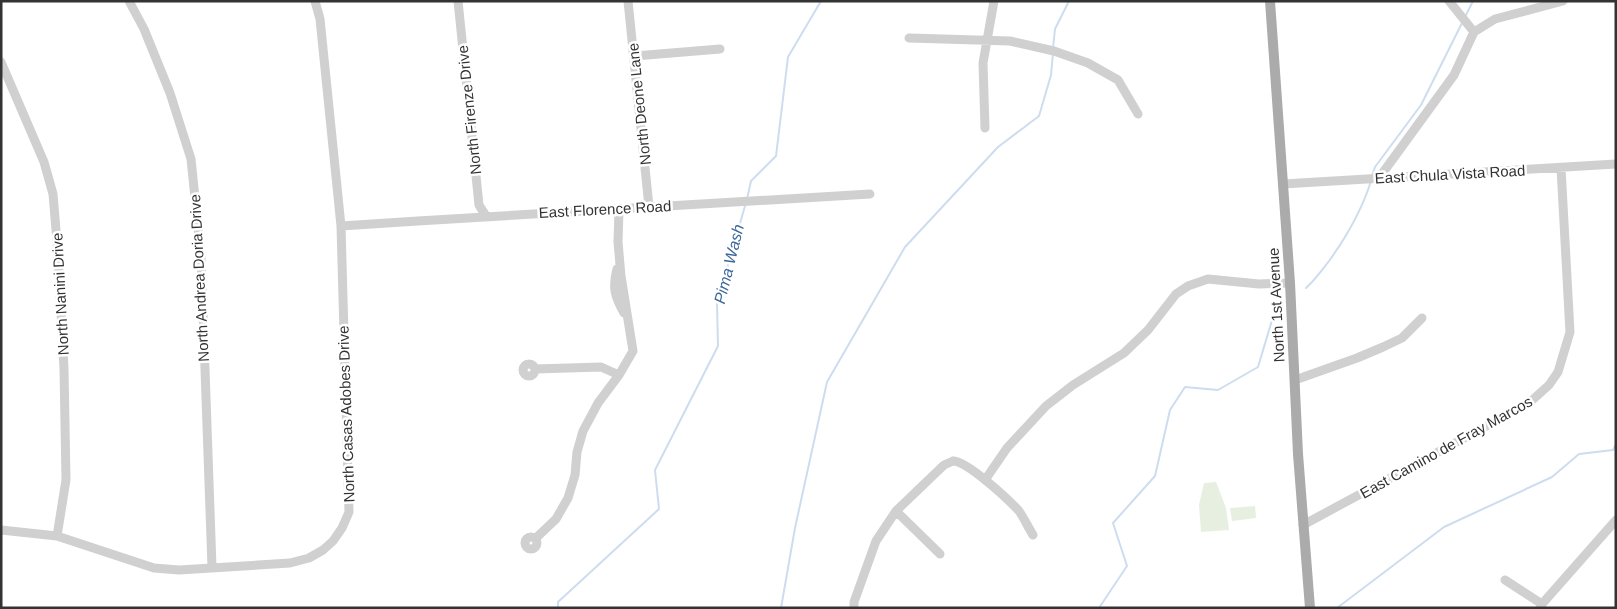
<svg xmlns="http://www.w3.org/2000/svg" width="1617" height="609" font-family="Arial,sans-serif">
  <rect width="100%" height="100%" fill="#fff"/>
  <path fill="#e7efe1" d="M1216,482L1226,508L1229,530L1201,532L1199,505L1204,483Z
    M1255,506L1256,518L1232,521L1230,508Z"/>
  <g fill="none" stroke-linecap="round" stroke-linejoin="round">
    <path stroke="#cdddef" stroke-width="2" d="M1465,17L1473,1
      M1053,48L1055,29L1069,1
      M1372,176L1375,167L1421,105L1462,23
      M747,199L751,181L776,156L788,57L821,1
      M1306,288C1315,280 1322,270 1329,261C1347,236 1362,210 1371,181
      M558,608V602L659,509L655,470L718,346L717,303L745,206
      M781,608L795,528L827,382L905,247L998,147L1039,116L1051,75L1053,53
      M1099,608L1127,566L1113,523L1155,476L1170,410L1185,387L1218,390L1258,367L1276,307L1280,303
      M1337,608L1444,527L1552,477L1579,454L1613,450L1616,444"/>
    <path stroke="#d0d0d0" stroke-width="9" d="M129,1L144,29L170,93L191,159L201,256L212,567
      M458,1L479,205L486,216
      M628,1L649,207
      M1449,1L1474,32
      M909,38L1010,41L1054,51L1088,63L1118,80L1138,114
      M635,56L720,49
      M1,62L44,162L53,194L58,254L64,369L66,480L57,536
      M985,128L983,63L994,1
      M1379,178L1454,75L1474,32L1495,19L1563,1
      M1283,184L1616,164
      M341,226C517,214 693,205 870,194
      M617,269C612,288 615,297 624,313
      M523 370a6 6 0 1 1 12 0a6 6 0 1 1-12 0Z
      M535,369L601,367L619,375
      M1295,380L1357,358L1383,347L1402,338L1422,318
      M953,461C967,461 1008,499 1019,511C1024,518 1028,527 1033,535
      M985,480L1007,448L1046,406L1073,385L1124,353L1148,330L1176,294L1188,286L1208,279L1259,284L1290,283
      M896,511L940,554
      M1303,525L1529,403L1549,385L1558,372L1570,332L1561,168
      M1,530L57,536L154,568L179,570L290,563L309,558L323,550L333,541L342,528L349,512L341,226L320,19L315,1
      M525 543a6 6 0 1 1 12 0a6 6 0 1 1-12 0Z
      M536,538L556,519L568,498L575,475L577,452L583,431L598,403L619,375L633,351L621,276L618,242L619,210
      M1505,580L1542,604
      M854,608V602L876,541L896,511L944,465L953,461
      M1540,608L1542,604L1616,520"/>
    <path stroke="#ababab" stroke-width="10" d="M1270,1L1290,283L1298,454L1310,608"/>
  </g>
  <g text-anchor="middle" dominant-baseline="central" stroke-width="5" stroke-linejoin="round" paint-order="stroke">
    <g font-size="15" fill="#333" stroke="#fff">
      <text transform="translate(639 104) rotate(-96)">North Deone Lane</text>
      <text transform="translate(469 110) rotate(-96)">North Firenze Drive</text>
      <text transform="translate(1450 174) rotate(-3)">East Chula Vista Road</text>
      <text transform="translate(605 209) rotate(-3)">East Florence Road</text>
      <text transform="translate(199 278) rotate(-93)">North Andrea Doria Drive</text>
      <text transform="translate(60 294) rotate(-93)">North Nanini Drive</text>
      <text transform="translate(1276 305) rotate(-93)">North 1st Avenue</text>
      <text transform="translate(346 414) rotate(-92)">North Casas Adobes Drive</text>
      <text transform="translate(1446 447) rotate(-29)">East Camino de Fray Marcos</text>
    </g>
    <g font-size="16" font-style="italic" fill="#3b679a" stroke="#fff">
      <text transform="translate(729 264) rotate(-76)">Pima Wash</text>
    </g>
  </g>
  <rect width="1617" height="609" fill="none" stroke="#333333" stroke-width="5"/>
</svg>
